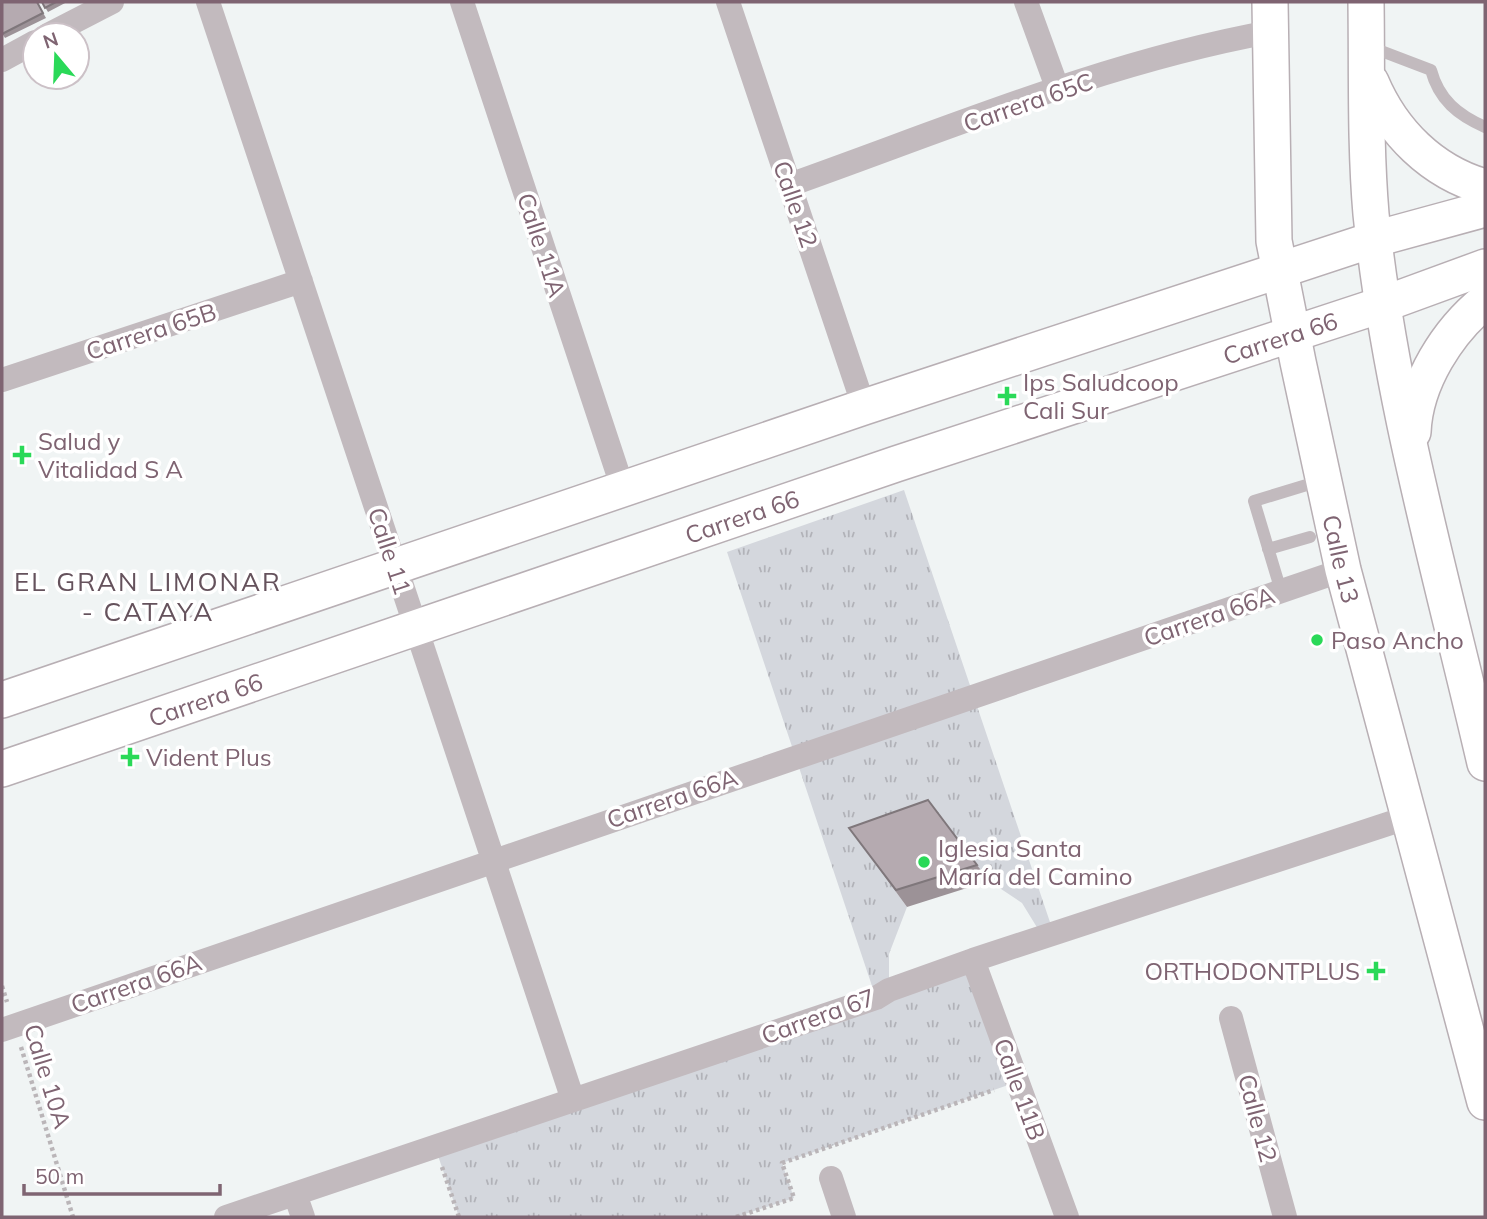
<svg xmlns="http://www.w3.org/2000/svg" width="1487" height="1219" font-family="Mulish,sans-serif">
  <defs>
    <pattern id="park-tufts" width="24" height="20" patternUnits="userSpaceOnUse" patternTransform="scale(1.75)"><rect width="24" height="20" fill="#d4d7dd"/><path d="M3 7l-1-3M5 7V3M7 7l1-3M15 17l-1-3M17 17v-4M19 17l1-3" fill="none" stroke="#b1b2b8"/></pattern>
  </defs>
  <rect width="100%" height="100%" fill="#f0f4f4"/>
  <path fill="url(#park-tufts)" d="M904,490L1054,934L1038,929L1022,903L989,881L861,844L907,907L889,954V989L973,960L1017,1082L782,1163L794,1198L736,1217H459L435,1147L876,998L727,552Z"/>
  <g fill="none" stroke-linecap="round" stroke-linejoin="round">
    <defs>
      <g id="secondary">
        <path id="s1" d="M1270,2L1274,241L1298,362L1343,570L1485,1102"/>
        <path d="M1366,2C1367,72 1365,144 1371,214C1390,400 1443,581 1485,763"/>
        <path d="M1371,82C1392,132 1432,172 1485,187"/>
        <path d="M1413,432C1415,382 1448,331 1485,301"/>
        <path d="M2,700L864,407L1375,239L1485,209"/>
        <path id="s2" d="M2,769L896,464L1384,304L1485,267"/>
      </g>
    </defs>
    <use href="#secondary" stroke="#b8afb4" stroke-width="38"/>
    <path stroke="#bab5b8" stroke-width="4.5" stroke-dasharray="3.5 3.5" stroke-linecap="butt" d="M2,986L7,1002
      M21,1047L73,1217
      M442,1167L459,1217
      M736,1217L794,1198L782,1163L994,1090"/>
    <path stroke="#c2babe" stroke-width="12" d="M1368,46L1431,70C1439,100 1458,115 1485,127
      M1268,549L1310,537
      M1281,591L1254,501L1323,480"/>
    <path stroke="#c2babe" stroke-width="24" d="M208,2L573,1100
      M462,2L623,489
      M728,2L864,407
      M1026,2L1058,90
      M48,35L112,2
      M2,60L35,42
      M789,185C947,129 1105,62 1270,32
      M2,380L301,281
      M973,960L1067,1217
      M1231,1018L1285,1217
      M2,1030L1343,570
      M831,1178L844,1217
      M295,1194L303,1217
      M226,1217L876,998L889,990L973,960L1409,817"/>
    <use href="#secondary" stroke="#fff" stroke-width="35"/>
  </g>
  <path fill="#9c9297" d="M37,2L46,18L5,38L2,33Z
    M42,2H67L48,12Z
    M861,844L977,865L989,881L907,907Z"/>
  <path fill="#b5aab0" stroke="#7f777b" stroke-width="2" d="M2,2H37L43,13L2,34Z
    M42,2H56L45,8Z
    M928,800L977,865L896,890L849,828Z"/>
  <g fill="#2ad958" stroke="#fff" stroke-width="2.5">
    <path d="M1003.5 385.5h7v7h7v7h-7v7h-7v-7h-7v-7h7z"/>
    <path d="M18.5 444.5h7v7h7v7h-7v7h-7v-7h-7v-7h7z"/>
    <circle cx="1317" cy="640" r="7"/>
    <path d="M126.5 746.5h7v7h7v7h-7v7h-7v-7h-7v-7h7z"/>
    <circle cx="924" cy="862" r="7"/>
    <path d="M1372.5 960.5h7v7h7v7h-7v7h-7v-7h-7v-7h7z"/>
  </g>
  <g text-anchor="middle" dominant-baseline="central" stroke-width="7" stroke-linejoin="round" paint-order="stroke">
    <g font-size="24" fill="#7f6472" stroke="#fff">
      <text transform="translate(1028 102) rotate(-19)">Carrera 65C</text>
      <text transform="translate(796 204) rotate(71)">Calle 12</text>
      <text transform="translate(542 245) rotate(72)">Calle 11A</text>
      <text transform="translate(151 331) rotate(-18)">Carrera 65B</text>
      <text stroke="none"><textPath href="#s2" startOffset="1349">Carrera 66</textPath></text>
      <text stroke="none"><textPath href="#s2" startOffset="782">Carrera 66</textPath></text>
      <text transform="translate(390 551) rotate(72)">Calle 11</text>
      <text stroke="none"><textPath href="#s1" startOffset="564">Calle 13</textPath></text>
      <text transform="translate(1209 616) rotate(-19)">Carrera 66A</text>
      <text stroke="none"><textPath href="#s2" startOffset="215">Carrera 66</textPath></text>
      <text transform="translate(672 798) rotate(-19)">Carrera 66A</text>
      <text transform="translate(136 983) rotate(-19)">Carrera 66A</text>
      <text transform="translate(818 1016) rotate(-20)">Carrera 67</text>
      <text transform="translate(48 1076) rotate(73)">Calle 10A</text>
      <text transform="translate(1020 1089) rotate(70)">Calle 11B</text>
      <text transform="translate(1258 1118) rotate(75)">Calle 12</text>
    </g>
    <g font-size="24" fill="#7f6472" stroke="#fff" text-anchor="start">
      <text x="1023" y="382">Ips Saludcoop<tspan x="1023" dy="28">Cali Sur</tspan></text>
      <text x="38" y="441">Salud y<tspan x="38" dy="28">Vitalidad S A</tspan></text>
      <text x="1331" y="640">Paso Ancho</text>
      <text x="146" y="757">Vident Plus</text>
      <text x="938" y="848">Iglesia Santa<tspan x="938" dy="28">María del Camino</tspan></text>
      <text x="1360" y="971" text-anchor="end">ORTHODONTPLUS</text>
    </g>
    <g font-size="26" letter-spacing="2" fill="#65525c" stroke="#fff">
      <text x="148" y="581">EL GRAN LIMONAR<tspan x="148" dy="30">- CATAYA</tspan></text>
    </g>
  </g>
  <rect width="1487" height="1219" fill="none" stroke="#7f6472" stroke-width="7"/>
  <g transform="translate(56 56) rotate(341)"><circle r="33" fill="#ffffff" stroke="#ccc1c7" stroke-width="2"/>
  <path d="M0-5L12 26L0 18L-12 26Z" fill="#2ad958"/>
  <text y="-10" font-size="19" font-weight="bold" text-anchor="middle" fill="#7f6472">N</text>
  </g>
  <path d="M24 1184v10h196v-10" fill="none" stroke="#7f6472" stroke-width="3.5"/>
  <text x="35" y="1184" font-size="21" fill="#7f6472" stroke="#ffffff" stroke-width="5" paint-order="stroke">50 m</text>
</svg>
